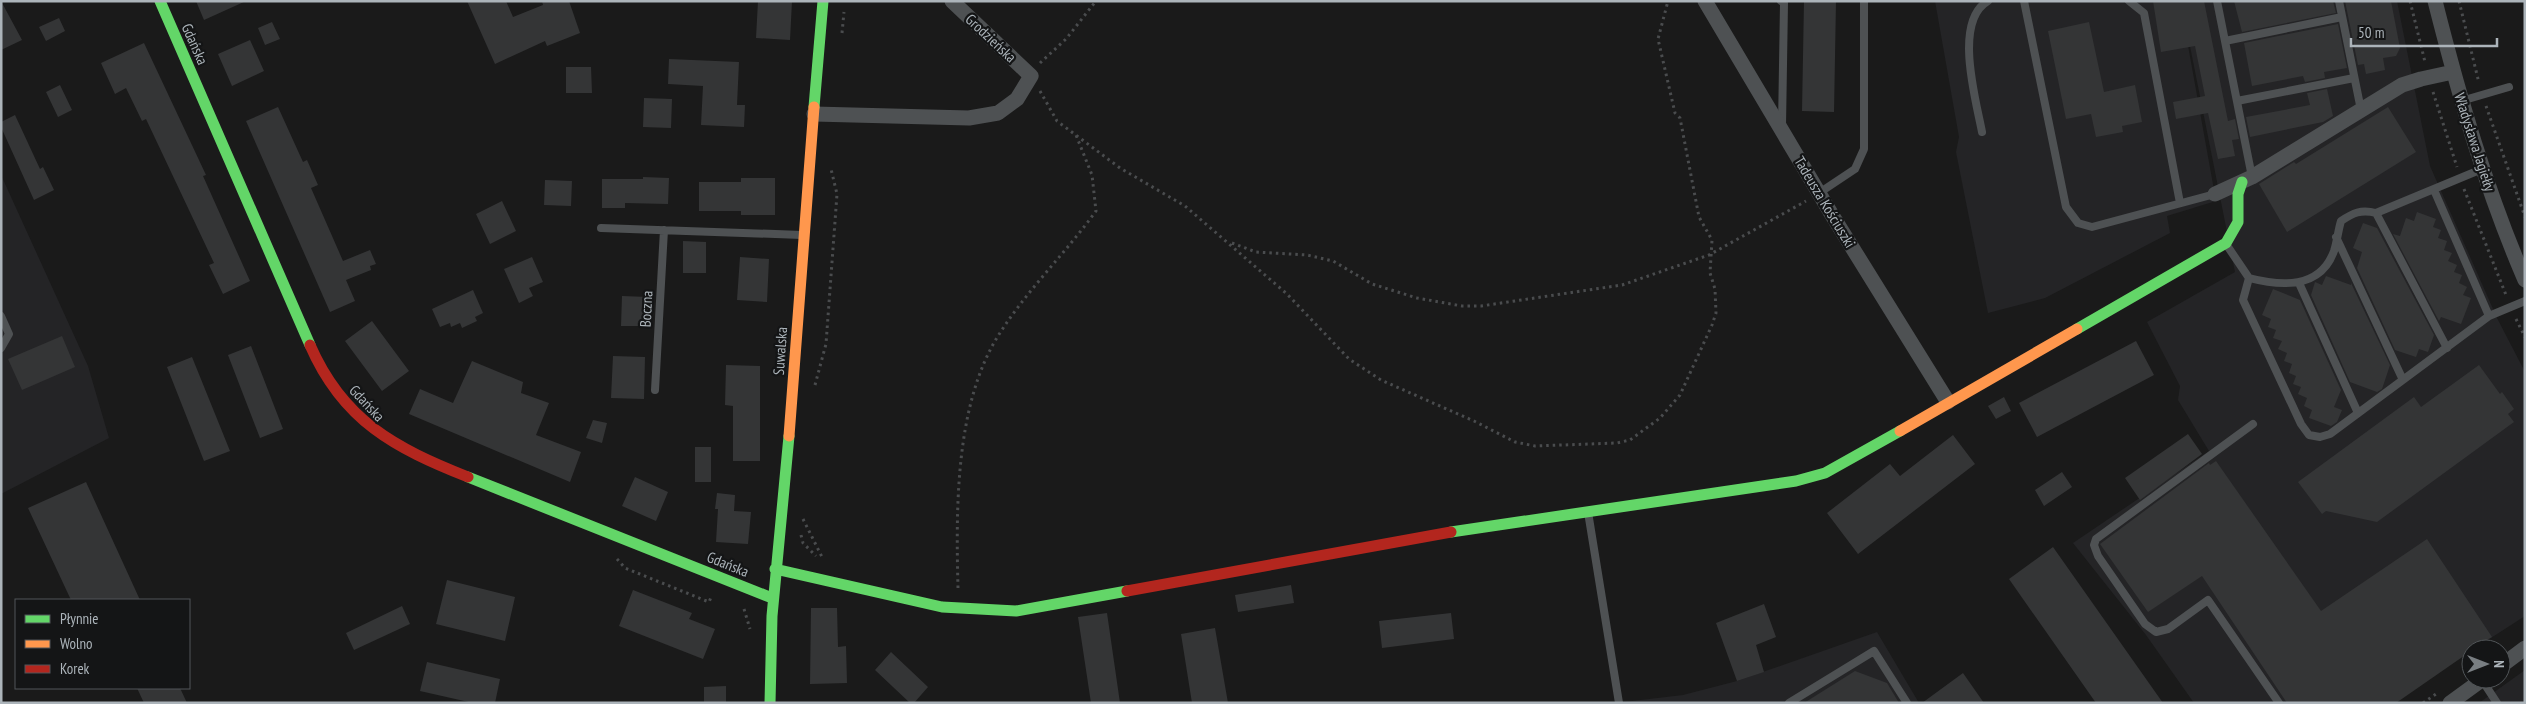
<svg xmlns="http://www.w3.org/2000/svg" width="2526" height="704" font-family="'PT Sans Narrow',sans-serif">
  <rect width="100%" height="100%" fill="#1a1a1a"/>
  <path fill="#242426" d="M1935,1H2180L2216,201L2167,216L2170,233L2045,298L1988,313L1956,152L1959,137Z
    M2181,1H2397L2430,166L2497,318L2525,372V616L2390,703H2194L2146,635L2073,543L2209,451L2178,400L2180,386L2147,322L2235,272Z
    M1,175L88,366L109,438L1,494Z
    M1877,632L1919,703H1615L1683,695L1737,681Z
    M2525,670V703H2479Z"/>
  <path fill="#343536" d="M1,1L22,40L1,50Z
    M196,1H246L204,20Z
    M467,1H506L513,17L543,5L542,1H569L580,33L547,46L545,41L495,64Z
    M758,1H792L790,40L756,38Z
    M1804,1H1836L1834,112L1802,111Z
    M2153,1H2204L2228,121L2235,119L2239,139L2232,140L2235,156L2218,159L2208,113L2176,119L2173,102L2205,96L2195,46L2161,52Z
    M2234,1H2333L2336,13L2242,32Z
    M2345,1H2391L2400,48L2396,56L2383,58L2385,70L2366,74L2364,64L2358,65Z
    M59,18L65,31L46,41L39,27Z
    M272,22L280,39L265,45L258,28Z
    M2089,22L2104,92L2135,85L2142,122L2122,126L2123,132L2096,137L2091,114L2066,119L2048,31Z
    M2338,24L2347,68L2324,72L2325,78L2305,82L2303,76L2252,86L2244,43Z
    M250,40L264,71L232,86L218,54Z
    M144,43L206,175L203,176L250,281L223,294L209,265L214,263L146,119L142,121L126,88L115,94L101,63Z
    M669,59L739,62L737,105H745L744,127L701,125L703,86L668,84Z
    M566,67H591L592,93H566Z
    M60,85L72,110L58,117L46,92Z
    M2327,89L2333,116L2323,122L2250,137L2246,117L2310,105L2307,93Z
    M644,98L672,99L671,128L643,127Z
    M278,107L303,162L307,160L318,185L311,188L343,261L370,250L376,264L370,266L371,270L346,280L355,301L330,312L246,121Z
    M2388,107L2416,152L2287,232L2259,184L2294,162L2296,164Z
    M15,115L40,169L43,167L54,190L34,200L1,127V122Z
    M643,177L669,178L668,204L625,203V208H602V179H643Z
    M741,178H775V215H741V211H699V182H741Z
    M545,180L572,181L571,206L544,205Z
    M502,201L516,231L490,244L476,214Z
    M2417,212L2436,219L2433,227L2441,230L2438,238L2447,241L2444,250L2452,253L2448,261L2457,265L2454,272L2462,275L2459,283L2467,287L2463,295L2471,298L2461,324L2441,317L2439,321L2393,234L2400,236L2406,218L2414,221Z
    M2363,223L2377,228L2434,335L2428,352L2419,349L2416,357L2395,350L2357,268L2362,252L2353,248Z
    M683,241L706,242V273H683Z
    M532,257L543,282L529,288L533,296L519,303L504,269Z
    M740,257L769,259L767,302L737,300Z
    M2326,276L2351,285V283L2390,365L2382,389L2377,392L2350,382L2311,295L2315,282L2322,285Z
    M2273,289L2300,300L2341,390L2334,407L2342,410L2337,422L2331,426L2309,418L2312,410L2304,406L2307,398L2298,394L2301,387L2293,384L2296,376L2289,373L2292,364L2284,361L2287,353L2278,349L2282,341L2273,338L2276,330L2268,327L2271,319L2262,315Z
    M473,290L483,313L475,317L477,321L462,328L460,323L451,327L450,323L440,327L432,309Z
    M622,296L648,297V326H621Z
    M372,321L409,371L382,391L345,341Z
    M62,336L75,367L22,390L8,359Z
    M2136,341L2154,375L2037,437L2019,403Z
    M251,346L283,429L260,438L228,355Z
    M613,356L645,357L644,399L611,398Z
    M192,357L230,451L204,461L167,367Z
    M472,361L523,382L521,393L549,403L536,435L581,452L570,482L409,414L420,389L453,403Z
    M726,365L760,366V461H733V406L725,405Z
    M2479,365L2500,394L2502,392L2514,409L2508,414L2514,422L2377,522L2326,511L2322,514L2298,482L2414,397L2421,407Z
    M2004,397L2011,411L1996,419L1988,406Z
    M593,420L607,423L602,443L586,438Z
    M2188,434L2202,454L2140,500L2125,478Z
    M1953,435L1975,464L1858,554L1827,513L1890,464L1900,476Z
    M695,447H711V482H695Z
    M2216,461L2321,611L2427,539L2492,637L2471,649V651L2396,703H2287L2202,576L2148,612L2100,544L2209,463L2210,465Z
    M2062,472L2072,487L2044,506L2035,490Z
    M635,477L668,492L656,521L622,506Z
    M86,482L140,600H71L28,508Z
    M717,493L735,495L734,511L751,512L748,544L716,542L718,509H715Z
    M2053,547L2163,703H2096L2009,579Z
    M447,580L515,597L505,641L436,624Z
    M1291,585L1294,603L1238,612L1235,595Z
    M633,590L692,613L689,619L715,629L703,659L619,626Z
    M1764,604L1776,637L1756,645L1764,672L1737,681L1716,623Z
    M402,606L410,624L354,650L346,633Z
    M811,608H837L838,647L846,646L847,683L810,684Z
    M1107,613L1120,703H1091L1078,617Z
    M1451,613L1454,639L1382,648L1379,621Z
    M1215,628L1228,703H1192L1181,634Z
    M891,652L928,687L914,703H910L875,670Z
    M427,662L500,679L495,703H473L420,691Z
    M1855,671L1887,683L1899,703H1804Z
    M1963,673L1984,703H1922Z
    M726,686V703H704V687Z
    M137,688H180L187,703H144Z"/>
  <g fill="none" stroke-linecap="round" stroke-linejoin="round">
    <path stroke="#4a4c4e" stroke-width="3" stroke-dasharray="2.5 4" stroke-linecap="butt" d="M2410,1L2425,62
      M2459,1L2479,83
      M842,33L844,12
      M1040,63L1066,39L1096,1
      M1040,91L1057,121L1120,168L1185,206L1287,294L1349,359L1381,380L1474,421L1515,442L1535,446L1617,443L1630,440L1660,418L1680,395L1712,325L1716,313L1715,289L1710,273L1712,240L1699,217L1680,118L1675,113L1658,39L1668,1
      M2433,92L2457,167
      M2486,106L2525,217
      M2464,189L2506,295
      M1232,243L1256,252L1307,255L1333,261L1372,284L1417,298L1462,306H1481L1622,285L1709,255L1806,201
      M2516,319L2525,337
      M815,385L826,344L829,303L837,194L831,169
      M803,519L823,559
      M801,535L803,543L816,556
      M617,559L625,568L709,602L712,595
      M958,588C956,510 955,405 998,336C1026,291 1065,254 1096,211L1092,175L1076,135
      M744,609L750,629
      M2423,703L2436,694"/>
    <path stroke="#4e5153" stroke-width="8" d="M1781,1L1784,3L1782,126
      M2024,1L2066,207L2078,223L2092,227L2215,194
      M2129,1L2144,13L2180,203
      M2217,1L2252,177
      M2339,1L2361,110
      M2225,41L2342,17
      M2237,101L2354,78
      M2461,101L2509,87
      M1982,132C1976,100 1953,21 1988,1
      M2434,190L2489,316
      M1819,193L1855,169L1864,149V1
      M601,228L802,235
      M2336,237L2403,380
      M2226,244L2249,278L2243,300L2301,424L2309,435L2320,437L2330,434L2489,316L2525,301
      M2249,278C2280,286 2320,290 2334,251C2337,242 2338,231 2341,221C2353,213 2361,209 2376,213
      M2299,283L2358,413
      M1,316L9,334L1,348
      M2447,348L2376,213L2482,169
      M655,390L664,230
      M2253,424L2096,539L2094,545L2098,556L2145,624L2156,632L2168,629L2208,600L2279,703
      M1588,512L1619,703
      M2482,680L2497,703
      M1789,703L1874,651L1907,703"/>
    <path stroke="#4e5153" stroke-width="15" d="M1705,1L1832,215L1948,402
      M2435,1C2459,96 2486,190 2525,280
      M814,114L969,118L998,113L1017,99L1031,76L952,1
      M2215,194L2252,177L2402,85L2421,79L2453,72
      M2501,666L2525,648
      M2450,703L2483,679"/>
    <path stroke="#63d668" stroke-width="11" d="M160,1L310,345
      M814,107L823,1
      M2077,329L2226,243L2238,222V194L2242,182
      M468,477L772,598
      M1451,532L1796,481L1825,473L1900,431
      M775,569L942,607L1016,611L1127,591
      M770,703L772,616L789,436"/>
    <path stroke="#ff974d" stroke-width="11" d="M1900,431L2077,329
      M789,436L814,107"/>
    <path stroke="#b3261e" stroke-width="11" d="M310,345C343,421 395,448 468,477
      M1127,591L1451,532"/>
  </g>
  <g text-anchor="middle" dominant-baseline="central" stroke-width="4.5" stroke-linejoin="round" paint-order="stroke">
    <g font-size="15" fill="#acb4ba" stroke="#141516">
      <text transform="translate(991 38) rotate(43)">Grodzieńska</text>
      <text transform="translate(195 44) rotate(66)">Gdańska</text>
      <text transform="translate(2475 142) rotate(72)">Władysława Jagiełły</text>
      <text transform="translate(1825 202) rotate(59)">Tadeusza Kościuszki</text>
      <text transform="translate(646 309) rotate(-87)">Boczna</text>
      <text transform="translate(780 351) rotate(-86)">Suwalska</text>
      <text transform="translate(367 403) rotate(47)">Gdańska</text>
      <text transform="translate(728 564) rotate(22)">Gdańska</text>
    </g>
  </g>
  <rect width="2526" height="704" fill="none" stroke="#acb4ba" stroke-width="5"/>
  <rect x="15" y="599" width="175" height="90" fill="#141516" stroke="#515558"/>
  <rect x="25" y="615" width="25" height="8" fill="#63d668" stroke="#515558"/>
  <text x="60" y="624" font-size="15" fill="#acb4ba">Płynnie</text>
  <rect x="25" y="640" width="25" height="8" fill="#ff974d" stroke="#515558"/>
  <text x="60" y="649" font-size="15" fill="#acb4ba">Wolno</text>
  <rect x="25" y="665" width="25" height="8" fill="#b3261e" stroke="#515558"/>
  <text x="60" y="674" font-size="15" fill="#acb4ba">Korek</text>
  <g transform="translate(2486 664) rotate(90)"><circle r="24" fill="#141516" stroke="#515558"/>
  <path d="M0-4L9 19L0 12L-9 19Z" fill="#797e82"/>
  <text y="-8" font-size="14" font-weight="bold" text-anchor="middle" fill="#acb4ba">N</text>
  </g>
  <path d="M2351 38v8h146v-8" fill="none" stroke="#acb4ba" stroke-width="2.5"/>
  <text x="2358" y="38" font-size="15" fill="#acb4ba" stroke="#141516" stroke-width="4" paint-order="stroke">50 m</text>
</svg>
